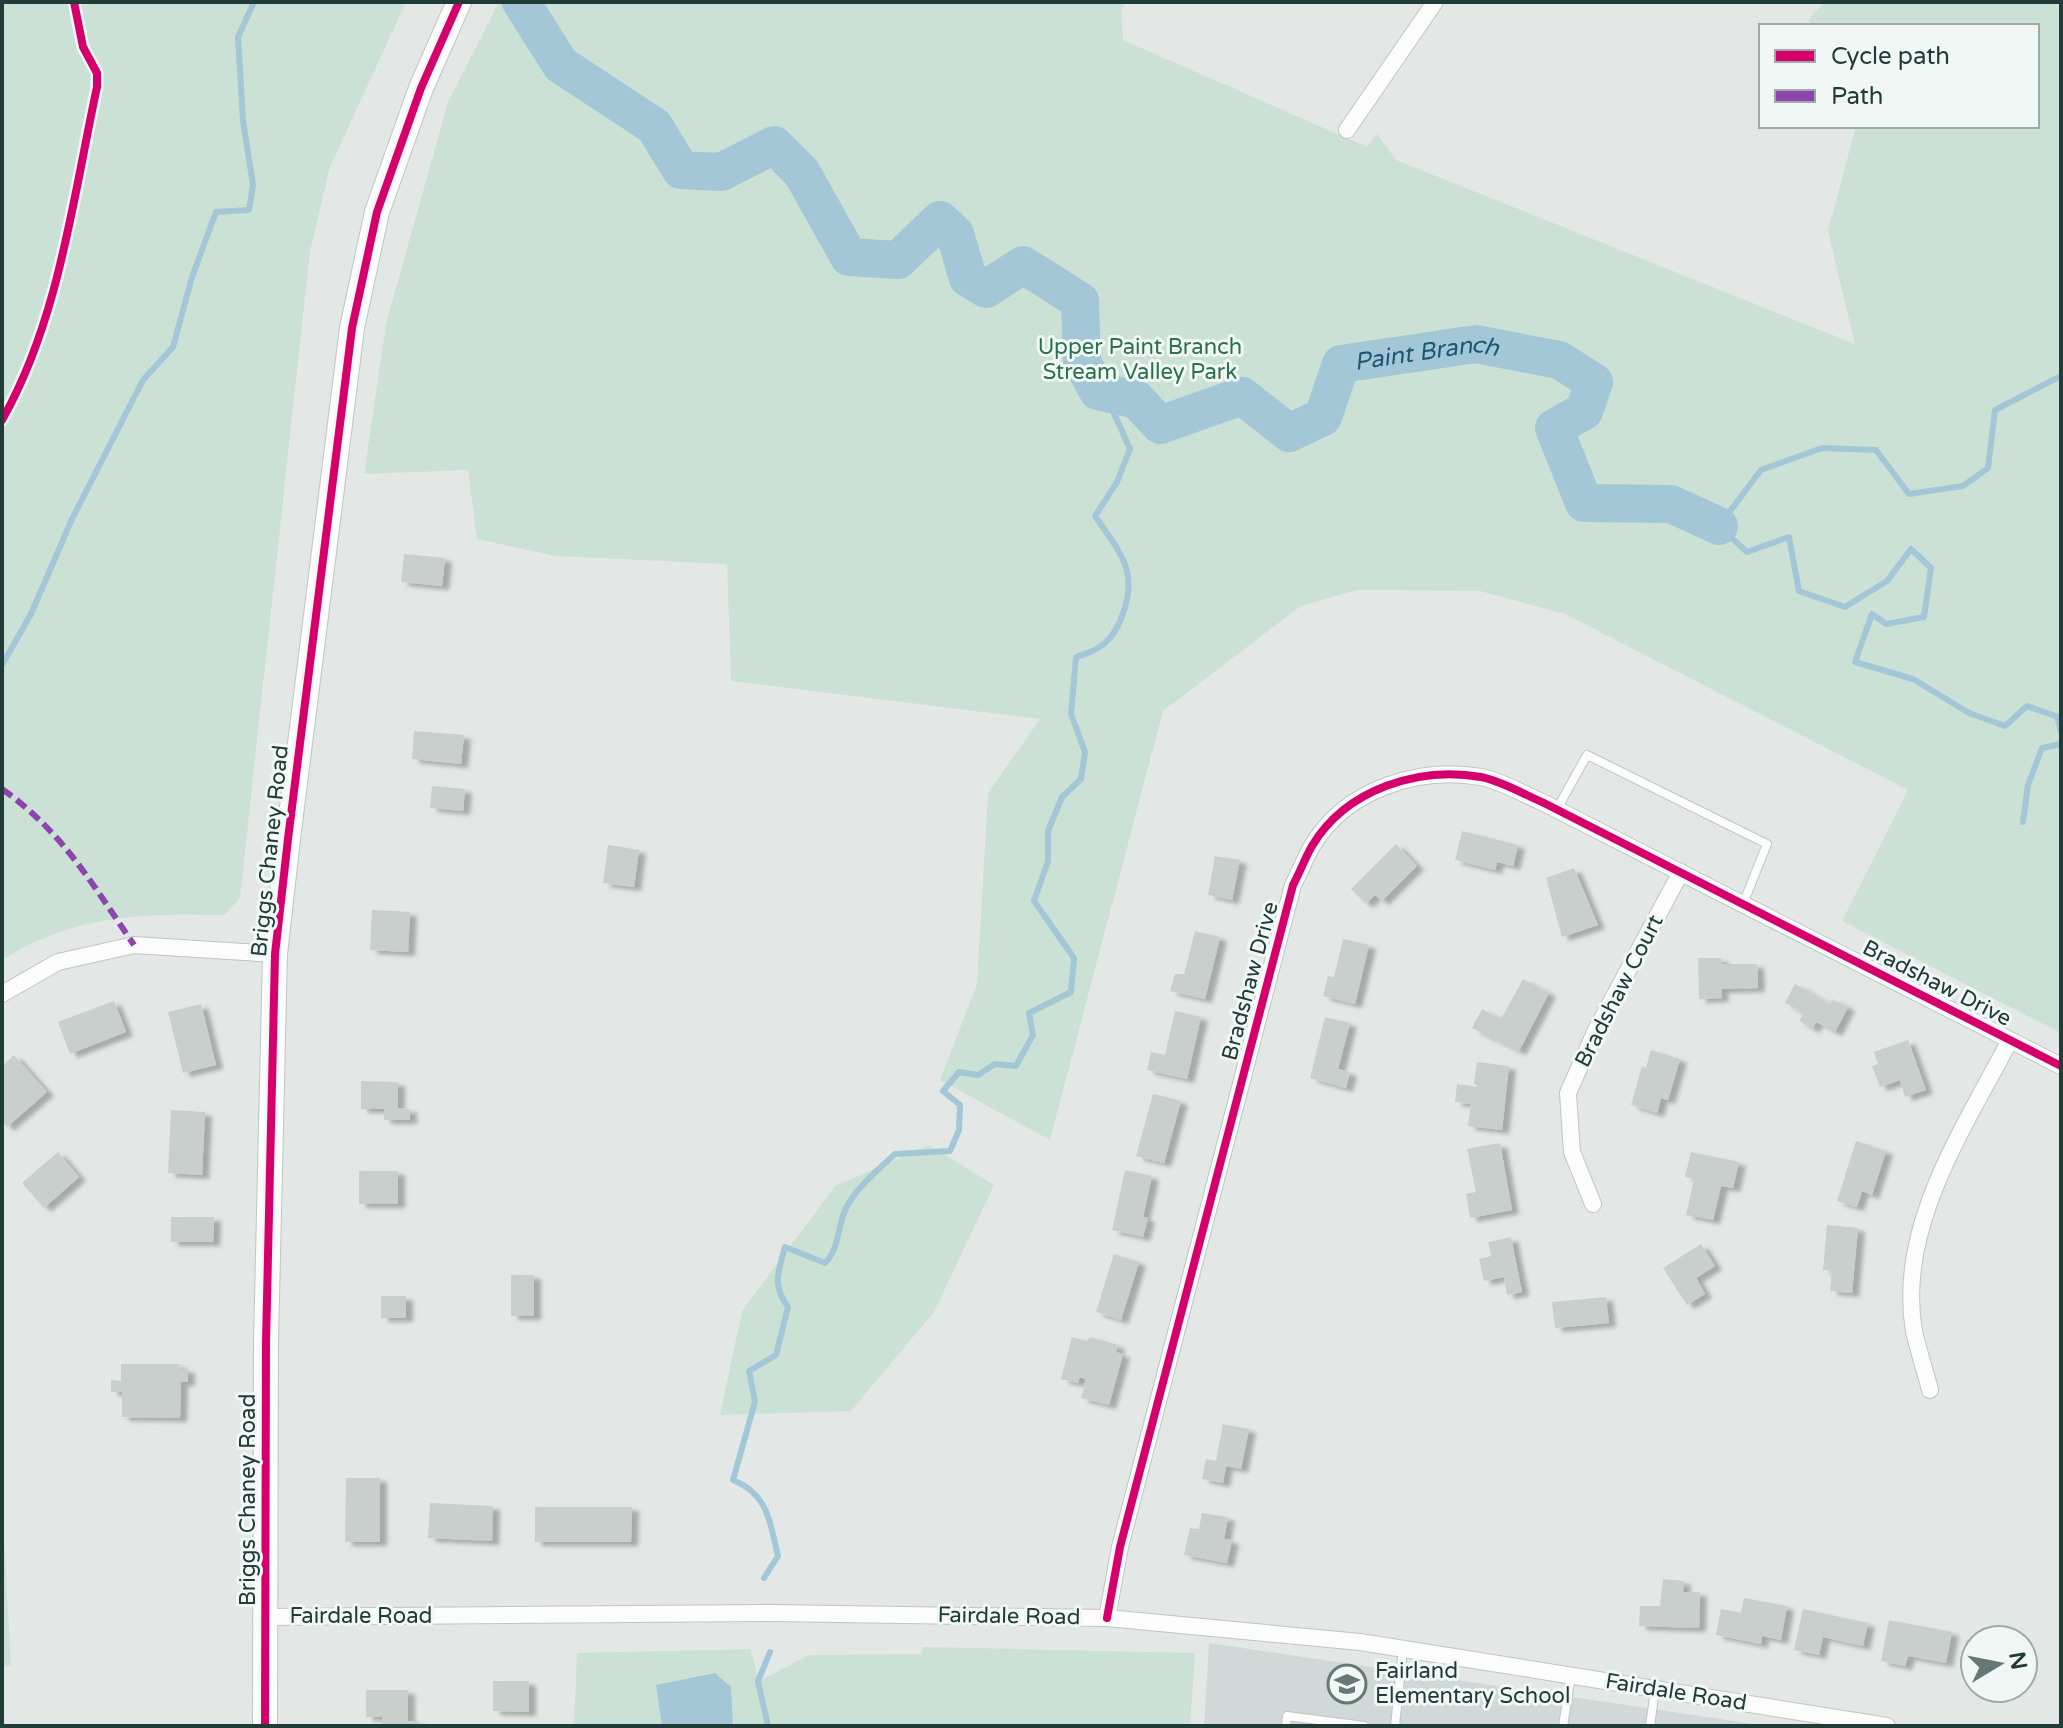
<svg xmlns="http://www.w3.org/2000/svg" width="2063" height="1728" font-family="'Varela Round',sans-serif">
  <defs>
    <filter id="shadow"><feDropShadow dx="7" dy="4" stdDeviation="2" flood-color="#0004"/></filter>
  </defs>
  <rect width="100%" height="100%" fill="#e3e8e6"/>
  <path fill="#d0d9d7" d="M1209,1643L1767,1726H1204Z"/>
  <path fill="#cbe1d6" d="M2,2H406L330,167L310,251L240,898L225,915C145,913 71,915 2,960Z
    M499,2H1127L1121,9L1123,40L1367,147L1377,134L1396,160L1855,344L1828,231L1856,126H2037V26H1814L1808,20L1825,2H2061V1033L1842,921L1908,790L1565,614L1480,591L1357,590L1301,606L1163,711L1050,1140L940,1080L977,984L988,793L1040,719L731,681L727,564L555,556L477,539L468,470L364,474L386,324L448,102Z
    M929,1145L994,1185L934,1312L851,1411L720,1415L742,1311L835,1186Z
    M2,1500L11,1666H2Z
    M923,1647L1195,1653L1190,1726H574L577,1653L750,1649L759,1681L809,1655L921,1654Z"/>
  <path fill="#a3c7d7" d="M715,1673L731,1687L733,1726H662L656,1685Z"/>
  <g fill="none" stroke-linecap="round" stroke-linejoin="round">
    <path stroke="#a3c7d7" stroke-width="6" d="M2061,376L1995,410L1988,468L1963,486L1909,494L1876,450L1822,448L1761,470L1719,526L1747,552L1789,537L1799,591L1845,607L1887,581L1911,549L1931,568L1924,617L1886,624L1872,614L1855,662L1913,679L1969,713L2005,726L2027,706L2061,718
      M2,665L31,614L72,519L143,380L173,347L192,277L216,212L249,210L253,185L243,120L238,37L254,2
      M2058,719L2061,732
      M2023,822L2028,785L2042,748L2061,744
      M764,1578L778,1556C770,1522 768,1494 733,1480L755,1402L749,1371L776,1355L788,1307C772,1285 778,1272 785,1247L825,1263C840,1248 837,1225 847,1206C858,1186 879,1169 895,1154L950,1151L959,1130L960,1105L943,1091L959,1072L978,1075L995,1064L1016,1066L1033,1035L1029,1013L1071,992L1074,958L1034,901L1048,861V831L1062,797L1081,779L1085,752L1071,714L1076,657C1099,650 1111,643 1121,619C1140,572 1121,554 1095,516L1117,482L1130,449L1113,411L1098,391
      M768,1726L758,1681L770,1652"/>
    <path stroke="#a3c7d7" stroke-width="38" id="s1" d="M521,2L561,65L654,126L681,170L721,172L774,145L802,173L849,257L898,260L940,220L955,234L968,278L986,289L1023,265L1080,301L1082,362L1098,391L1137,400L1160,425L1242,396L1289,433L1323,417L1341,364L1476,344L1559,360L1594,382L1584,411L1554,428L1584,503L1671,504L1719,526"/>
  </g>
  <path fill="#c9cfcd" filter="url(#shadow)" d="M404,554L445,558L442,586L401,582Z
    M414,731L464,735L461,764L412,759Z
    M432,786L465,789L463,811L430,808Z
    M1462,831L1518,845L1513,866L1497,862L1495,870L1455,860Z
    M1396,844L1417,866L1382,901L1375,895L1366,904L1351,889Z
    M608,845L639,850L634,887L603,883Z
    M1215,856L1240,860L1232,900L1208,895Z
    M1574,868L1598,925L1562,937L1546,878Z
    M372,910L410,912L408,952L370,950Z
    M1195,931L1220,937L1205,999L1170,991L1175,974H1184Z
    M1343,939L1369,945L1355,1004L1323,996L1328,976L1334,977Z
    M1698,958H1721L1722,964H1757L1758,988L1721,989L1722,998L1699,999Z
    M1523,979L1549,993L1519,1051L1472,1028L1482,1009L1501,1019Z
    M1795,984L1830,1004L1832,999L1848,1007L1835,1032L1816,1022L1813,1029L1799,1021L1804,1013L1785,1003Z
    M114,1001L126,1032L70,1054L58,1022Z
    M201,1004L216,1065L183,1073L168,1012Z
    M1175,1011L1201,1017L1187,1079L1147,1070L1151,1052L1165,1055Z
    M1325,1017L1350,1023L1338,1069L1350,1072L1346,1088L1310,1078Z
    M1908,1040L1926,1090L1905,1097L1900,1080L1880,1087L1872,1066L1878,1064L1874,1052Z
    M1651,1050L1680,1059L1668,1100L1661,1098L1657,1113L1631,1105L1642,1066L1646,1068Z
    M14,1055L47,1092L7,1127L2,1121V1066Z
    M1477,1062L1509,1066L1502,1130L1468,1126L1471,1104L1455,1102L1457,1084L1478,1087L1474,1083Z
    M361,1081L398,1082V1108L410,1109V1120H384V1109H361Z
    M1153,1094L1181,1101L1164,1163L1136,1156Z
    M171,1110L205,1112L202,1175L168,1173Z
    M1856,1141L1886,1151L1872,1195L1862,1191L1857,1207L1837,1201Z
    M1500,1143L1512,1210L1470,1218L1466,1194L1476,1192L1467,1149Z
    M58,1152L79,1177L44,1208L22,1183Z
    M1691,1152L1739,1162L1733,1188L1721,1186L1713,1220L1686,1215L1694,1179L1685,1177Z
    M1125,1170L1152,1176L1143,1217L1148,1218L1143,1237L1112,1230Z
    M359,1171H398V1204H359Z
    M171,1217H214L213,1242H171Z
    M1827,1225L1858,1228L1852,1293L1830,1291L1832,1271L1823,1270Z
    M1511,1237L1522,1292L1507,1295L1504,1277L1484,1281L1479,1259L1491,1256L1488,1242Z
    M1701,1244L1715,1266L1696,1278L1705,1294L1687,1305L1663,1268Z
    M1114,1254L1139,1262L1121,1320L1096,1312Z
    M511,1275H534V1316H511Z
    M381,1296H406V1318H381Z
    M1606,1297L1609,1323L1555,1328L1552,1302Z
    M1072,1337L1086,1341L1091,1337L1118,1345L1116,1352L1123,1354L1109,1405L1081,1398L1086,1379L1080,1377L1078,1383L1061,1379Z
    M121,1364H180L179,1369H188V1382H181L180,1418L122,1417V1392H111V1380L121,1381Z
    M1223,1424L1249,1429L1241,1469L1226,1466L1223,1483L1202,1479L1206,1459L1216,1461Z
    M346,1478H380V1542H345Z
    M430,1503L493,1506L492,1541L428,1538Z
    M535,1507H632L631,1542H535Z
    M1202,1513L1228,1517L1224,1539L1232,1540L1227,1563L1184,1555L1190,1528L1199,1529Z
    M1663,1579L1684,1581L1683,1592H1700L1699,1628L1639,1626L1640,1606H1660Z
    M1744,1598L1787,1606L1781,1640L1762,1636L1761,1644L1716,1635L1721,1609L1741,1613Z
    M1803,1609L1868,1623L1863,1646L1823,1637L1819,1655L1794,1650Z
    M1889,1620L1952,1632L1946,1663L1908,1656L1905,1666L1881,1661Z
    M1966,1640L1975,1642V1677L1961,1674Z
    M493,1681H529V1712L493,1711Z
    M366,1690H408V1721H418V1726H382V1717H366Z"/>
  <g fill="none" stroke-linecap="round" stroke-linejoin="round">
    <defs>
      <path id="service" d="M1557,809L1587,755L1767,844L1743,904
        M1286,1726L1287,1716L1364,1726
        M1395,1726L1403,1649
        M1563,1726L1571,1676
        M1650,1726L1655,1690"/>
      <path id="minor" d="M1347,130L1435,2
        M2,994L58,962L134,945L275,954
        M1593,1204L1572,1152L1568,1093L1596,1030L1681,872
        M1930,1390C1925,1370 1918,1350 1914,1331C1896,1227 1965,1127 2010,1040
        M266,1617L772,1613L1107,1618L1360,1642L1887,1726
        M1107,1618L1120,1547L1293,885C1300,872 1305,858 1312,846C1346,789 1419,766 1481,777C1502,781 1525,795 1544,803L2061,1066"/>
      <path id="secondary" d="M265,1726L266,1342L275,954L288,839L352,328L377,212L421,88L459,2"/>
    </defs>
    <use href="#service" stroke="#c0c5c3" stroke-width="10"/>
    <use href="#minor" stroke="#c0c5c3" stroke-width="18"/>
    <use href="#secondary" stroke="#bec6c4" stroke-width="26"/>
    <use href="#service" stroke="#fbfcfb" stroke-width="8"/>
    <use href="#minor" stroke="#fbfcfb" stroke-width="16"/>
    <use href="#secondary" stroke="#fbfcfb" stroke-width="24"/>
    <path stroke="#8e44ad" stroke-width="6" stroke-dasharray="12 6" stroke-linecap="butt" d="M2,789C62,831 93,885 134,945"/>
    <defs>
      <path id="cycleway" d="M2,420C59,320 73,198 97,87V73L83,47L74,2
        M1107,1618L1120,1547L1293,885C1300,872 1305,858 1312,846C1346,789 1419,766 1481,777C1502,781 1525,795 1544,803L2061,1066
        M265,1726L266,1342L275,954L288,839L352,328L377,212L421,88L459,2"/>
    </defs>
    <use href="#cycleway" stroke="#f0f7f5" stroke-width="13"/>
    <use href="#cycleway" stroke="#d6006c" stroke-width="8"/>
  </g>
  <defs>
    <symbol id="school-ring" viewBox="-11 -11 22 22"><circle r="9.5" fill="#f0f7f5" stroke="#657875" stroke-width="1.5"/><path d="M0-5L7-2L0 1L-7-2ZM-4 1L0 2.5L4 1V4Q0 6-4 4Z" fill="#657875"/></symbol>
  </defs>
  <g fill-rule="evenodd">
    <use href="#school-ring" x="1325" y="1662" width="44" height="44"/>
  </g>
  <g text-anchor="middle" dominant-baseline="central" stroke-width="6" stroke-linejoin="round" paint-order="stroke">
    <g font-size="22" fill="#2b7151" stroke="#f0f7f5">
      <text x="1140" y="347">Upper Paint Branch<tspan x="1140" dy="25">Stream Valley Park</tspan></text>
    </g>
    <g font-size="22" fill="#213b38" stroke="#f0f7f5">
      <text transform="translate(270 851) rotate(-84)">Briggs Chaney Road</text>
      <text transform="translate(1250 981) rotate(-75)">Bradshaw Drive</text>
      <text transform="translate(1937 983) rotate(27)">Bradshaw Drive</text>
      <text transform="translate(1619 991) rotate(-63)">Bradshaw Court</text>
      <text transform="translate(248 1500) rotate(-90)">Briggs Chaney Road</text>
      <text x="361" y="1616">Fairdale Road</text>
      <text transform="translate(1009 1616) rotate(1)">Fairdale Road</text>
      <text transform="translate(1676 1692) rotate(9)">Fairdale Road</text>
    </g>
    <g font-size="22" fill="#213b38" stroke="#f0f7f5" text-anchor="start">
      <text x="1375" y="1671">Fairland<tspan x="1375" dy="25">Elementary School</tspan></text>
    </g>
    <g font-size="24" font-style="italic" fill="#1c5875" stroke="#f0f7f5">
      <text stroke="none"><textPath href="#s1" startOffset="1274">Paint Branch</textPath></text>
    </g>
  </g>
  <rect width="2063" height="1728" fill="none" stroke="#213b38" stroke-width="8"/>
  <rect x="1759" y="24" width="280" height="104" fill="#f0f7f5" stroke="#9daca9" stroke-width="2"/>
  <rect x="1775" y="50" width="40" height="12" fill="#d6006c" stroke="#9daca9" stroke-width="2"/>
  <text x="1831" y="64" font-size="24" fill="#213b38">Cycle path</text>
  <rect x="1775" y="90" width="40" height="12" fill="#8e44ad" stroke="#9daca9" stroke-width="2"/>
  <text x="1831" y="104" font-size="24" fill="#213b38">Path</text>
  <g transform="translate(1999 1664) rotate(80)"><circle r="38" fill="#f0f7f5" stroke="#9daca9" stroke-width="2"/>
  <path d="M0-6L14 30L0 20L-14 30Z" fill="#657875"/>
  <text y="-12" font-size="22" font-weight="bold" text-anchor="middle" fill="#213b38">N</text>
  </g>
</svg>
